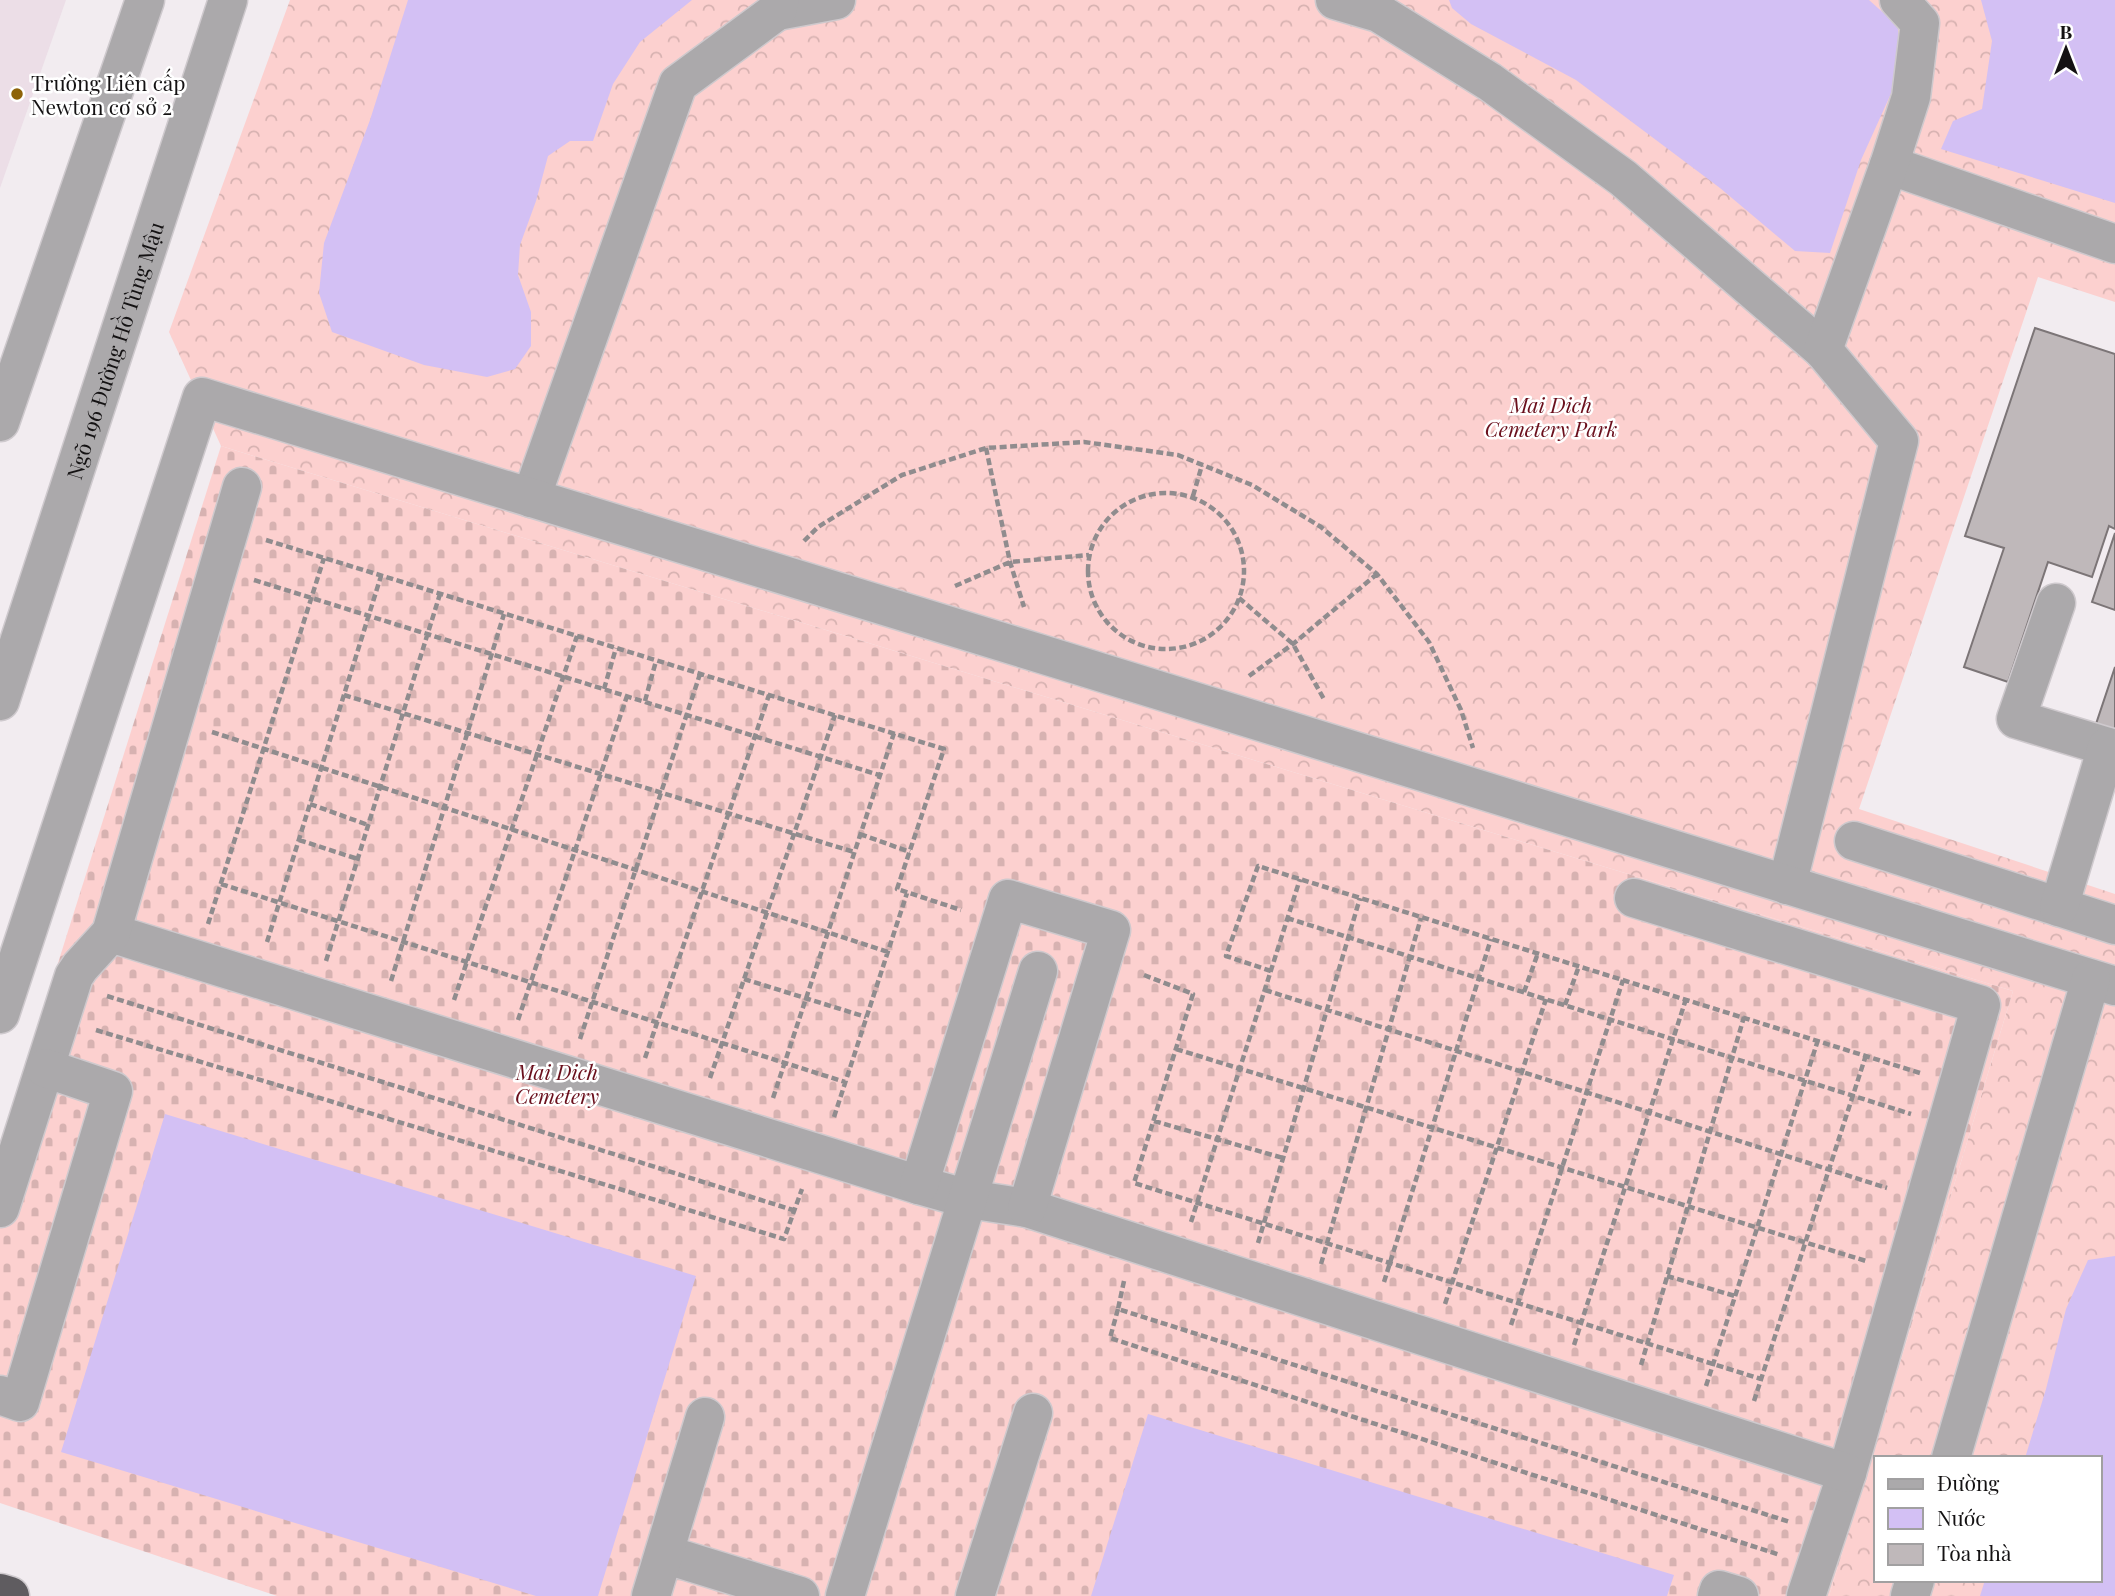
<svg xmlns="http://www.w3.org/2000/svg" width="2115" height="1596" font-family="'Playfair Display',serif">
  <defs>
    <pattern id="forest-crowns" width="20" height="18" patternUnits="userSpaceOnUse" patternTransform="scale(1.75)"><rect width="20" height="18" fill="#fcd0cf"/><path d="M2 6a3 3 0 1 1 6 0M12 15a3 3 0 1 1 6 0" fill="none" stroke="#d7b2b1"/></pattern>
    <pattern id="cemetery-stones" width="16" height="16" patternUnits="userSpaceOnUse" patternTransform="scale(1.75)"><rect width="16" height="16" fill="#fcd0cf"/><path d="M2 7V4a2 2 0 0 1 4 0v3zM10 15v-3a2 2 0 0 1 4 0v3z" fill="#d7b2b1"/></pattern>
  </defs>
  <rect width="100%" height="100%" fill="#f2ecf0"/>
  <path fill="#ecdee7" d="M0,0H66L0,188Z"/>
  <path fill="url(#forest-crowns)" fill-rule="evenodd" d="M290,0H2115V302L2038,277L1859,809L2115,894V1596H1829L2013,991L221,446L169,332ZM1875,1458H2099V1580H1875Z"/>
  <path fill="url(#cemetery-stones)" d="M221,446L2013,991L1829,1596H277L0,1503V1147Z"/>
  <path fill="#d3c0f4" d="M408,0H692L640,42L613,84L593,141H570L548,156L536,201L520,245L518,275L531,312V346L515,369L487,377L424,365L332,332L319,293L324,243L370,120Z
    M1449,0H1869L1898,26V78L1861,160L1830,253L1795,251L1720,188L1576,80L1471,24L1452,8Z
    M1981,0H2115V203L1941,149L1953,121L1982,109L1992,41Z
    M165,1114L696,1276L598,1596H536L61,1452Z
    M2115,1256V1596H1980L1985,1580H2099V1458H2025L2046,1389L2066,1309L2088,1260Z
    M1148,1414L1674,1575L1667,1596H1091Z"/>
  <path fill="#bfb8ba" stroke="#7c7577" stroke-width="2" d="M2035,328L2115,354V529L2109,526L2092,577L2048,562L2008,682L1964,667L2004,548L1965,536Z
    M2115,533V610L2092,602Z
    M2115,667V744L2092,736Z"/>
  <g fill="none" stroke-linecap="round" stroke-linejoin="round">
    <defs>
      <g id="minor">
        <path d="M1335,0L1379,13L1490,82L1623,178L1823,350"/>
        <path d="M777,11L836,0"/>
        <path d="M1889,165L2115,244"/>
        <path d="M0,422L145,0"/>
        <path d="M531,498L678,84L777,11L780,0"/>
        <path d="M2056,603L2016,719L2115,749"/>
        <path id="s1" d="M0,701L228,0"/>
        <path d="M1854,841L2115,925"/>
        <path d="M1787,885L1899,441L1823,350L1889,165L1911,97L1920,23L1899,0"/>
        <path d="M1634,898L1981,1005L1847,1473L1806,1596"/>
        <path d="M2059,907L2107,747"/>
        <path d="M111,933L919,1185L968,1199L1027,1208L1847,1473"/>
        <path d="M0,1014L202,397L1038,653L2115,986"/>
        <path d="M919,1185L1008,899L1111,930L1027,1208"/>
        <path d="M0,1208L74,976L80,967L111,933L242,487"/>
        <path d="M0,1395L20,1402L113,1091L45,1068"/>
        <path d="M1951,1458L2091,979"/>
        <path d="M664,1554L800,1596"/>
        <path d="M651,1596L705,1417"/>
        <path d="M845,1596L1038,971"/>
        <path d="M975,1596L1033,1413"/>
        <path d="M1717,1596L1719,1590L1739,1596"/>
        <path d="M1910,1596L1915,1580"/>
      </g>
      <path id="highway" d="M0,1593L10,1596"/>
    </defs>
    <use href="#minor" stroke="#cec9cd" stroke-width="41"/>
    <use href="#highway" stroke="#cec9cd" stroke-width="41"/>
    <path stroke="#908c8e" stroke-width="4.5" stroke-dasharray="7 3.5" stroke-linecap="butt" d="M986,448L1010,562L1024,607
      M1088 571a78 78 0 1 1 156 0a78 78 0 1 1-156 0Z
      M1193,496L1202,465
      M266,540L944,749L897,889L961,910
      M804,541L818,527L902,475L986,448L1084,442L1178,455L1252,485L1321,527L1377,574L1429,642L1461,710L1473,748
      M254,580L879,775
      M955,586L1010,562L1089,555
      M1239,598L1293,644L1325,701
      M1249,676L1293,644L1377,574
      M604,689L616,648
      M344,695L854,852
      M645,701L656,661
      M212,732L888,952
      M310,804L368,825
      M860,834L910,852
      M299,840L358,859
      M221,884L845,1082
      M1287,918L1911,1114
      M208,924L324,558
      M267,942L381,576
      M326,961L440,594
      M1271,971L1226,956L1258,866L1920,1073
      M1144,975L1193,994L1134,1183L1761,1379
      M744,979L866,1017
      M391,981L504,614
      M1265,990L1887,1188
      M1524,992L1538,953
      M107,996L793,1210
      M454,1000L577,636
      M1565,1005L1579,966
      M518,1020L627,696
      M96,1030L784,1239L802,1189
      M580,1039L700,674
      M1176,1049L1866,1261
      M645,1058L769,695
      M710,1078L835,715
      M773,1098L894,733
      M834,1117L907,893
      M1154,1121L1283,1158
      M1191,1222L1300,879
      M1258,1243L1360,898
      M1321,1264L1421,918
      M1667,1276L1735,1296
      M1124,1281L1118,1309L1790,1522
      M1384,1282L1491,939
      M1445,1304L1546,999
      M1118,1309L1110,1338L1780,1555
      M1511,1325L1623,980
      M1574,1345L1686,999
      M1641,1365L1744,1017
      M1706,1386L1818,1040
      M1754,1401L1866,1055"/>
    <use href="#minor" stroke="#aba9ab" stroke-width="38"/>
    <use href="#highway" stroke="#5f5c60" stroke-width="38"/>
  </g>
  <circle fill="#8e6308" stroke="#fff" stroke-width="2.5" cx="17" cy="94" r="7"/>
  <g text-anchor="middle" dominant-baseline="central" stroke-width="5" stroke-linejoin="round" paint-order="stroke">
    <g font-size="21" fill="#141213" stroke="#fff" text-anchor="start">
      <text x="31" y="82">Trường Liên cấp<tspan x="31" dy="24">Newton cơ sở 2</tspan></text>
    </g>
    <g font-size="21" fill="#141213" stroke="#fff">
      <text stroke="none"><textPath href="#s1" startOffset="369">Ngõ 196 Đường Hồ Tùng Mậu</textPath></text>
    </g>
    <g font-size="21" font-style="italic" fill="#6a0f1c" stroke="#fff">
      <text x="1551" y="404">Mai Dich<tspan x="1551" dy="24">Cemetery Park</tspan></text>
      <text x="557" y="1071">Mai Dich<tspan x="557" dy="24">Cemetery</tspan></text>
    </g>
  </g>
  <rect x="1874" y="1456" width="228" height="126" fill="#ffffff" stroke="#a1a0a1" stroke-width="2"/>
  <rect x="1888" y="1479" width="35" height="10" fill="#aba9ab" stroke="#a1a0a1" stroke-width="2"/>
  <text x="1937" y="1491" font-size="21" fill="#141213">Đường</text>
  <rect x="1888" y="1508" width="35" height="21" fill="#d3c0f4" stroke="#a1a0a1" stroke-width="2"/>
  <text x="1937" y="1526" font-size="21" fill="#141213">Nước</text>
  <rect x="1888" y="1544" width="35" height="21" fill="#bfb8ba" stroke="#a1a0a1" stroke-width="2"/>
  <text x="1937" y="1561" font-size="21" fill="#141213">Tòa nhà</text>
  <g transform="translate(2066 49)" stroke="#ffffff" stroke-width="5" paint-order="stroke">
  <path d="M0-5L12 26L0 18L-12 26Z" fill="#141213"/>
  <text y="-10" font-size="19" font-weight="bold" text-anchor="middle" fill="#141213">B</text>
  </g>
</svg>
